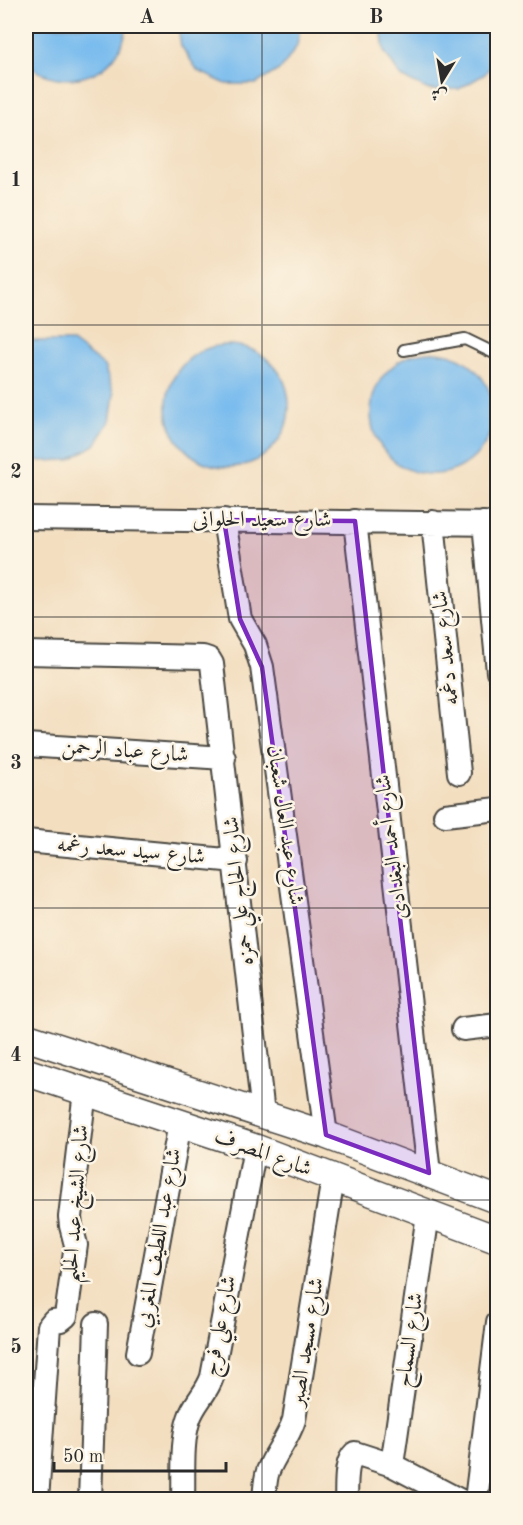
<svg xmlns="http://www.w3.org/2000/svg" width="523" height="1525" font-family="'Old Standard TT',Amiri,serif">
  <rect width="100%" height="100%" fill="#fcf5e5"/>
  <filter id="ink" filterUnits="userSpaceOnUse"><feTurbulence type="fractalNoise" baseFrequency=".0167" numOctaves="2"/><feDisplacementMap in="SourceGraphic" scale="12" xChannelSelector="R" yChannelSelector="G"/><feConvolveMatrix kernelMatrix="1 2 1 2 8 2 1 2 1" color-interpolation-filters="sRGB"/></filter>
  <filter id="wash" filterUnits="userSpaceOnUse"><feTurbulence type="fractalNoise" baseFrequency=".008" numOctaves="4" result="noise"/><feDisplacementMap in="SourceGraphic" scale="24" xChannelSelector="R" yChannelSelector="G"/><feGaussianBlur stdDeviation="1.35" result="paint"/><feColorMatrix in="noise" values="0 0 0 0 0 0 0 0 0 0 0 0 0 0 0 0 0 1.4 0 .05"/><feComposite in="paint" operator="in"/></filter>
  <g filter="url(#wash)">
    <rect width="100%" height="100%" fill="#f3dec0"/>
    <path fill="#78bbee" stroke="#52738c" stroke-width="1.5" d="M26,26H127C120,77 65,94 26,64Z
      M178,26H300L297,46L282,68L256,84H226L198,71L181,46Z
      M381,26H497V56L485,74L459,89L429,90L401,77L384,51Z
      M32,341H71L104,366L114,394L110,422L95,445L69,460L38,461L26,455V346Z
      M167 406a61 61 0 1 1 122 0a61 61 0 1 1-122 0Z
      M371 413a61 61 0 1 1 122 0a61 61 0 1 1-122 0Z"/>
  </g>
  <g filter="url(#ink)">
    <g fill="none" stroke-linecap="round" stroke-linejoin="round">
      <defs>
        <path id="service" d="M404,350L465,339L498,355"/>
        <path id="minor" d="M26,518L498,524
          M224,520L240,619L255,645L262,667L326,1135
          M355,521L429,1173
          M433,522L459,773
          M484,523L498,672
          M26,653L203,657L209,659L212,664L263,1114
          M26,745L224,758
          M445,815L498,809
          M26,841L236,861
          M463,1029L498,1025
          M138,1353L180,1123
          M392,1465L428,1214
          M37,1500L49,1326L53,1321L61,1320L66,1316L76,1245L71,1226L70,1217L85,1091
          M90,1500L96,1324
          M183,1500C184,1474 181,1443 189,1419C194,1403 207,1393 212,1377L255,1148
          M264,1500C265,1490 265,1480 268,1471C275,1453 288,1439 294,1420L333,1178
          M346,1500C347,1486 344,1463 355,1453L392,1465L459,1500
          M476,1500L498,1322"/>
        <path id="tertiary" d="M26,1037L326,1135L498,1200
          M26,1072L255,1148L498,1240"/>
      </defs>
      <use href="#service" stroke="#494641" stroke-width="14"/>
      <use href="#minor" stroke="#494641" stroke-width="26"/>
      <use href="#tertiary" stroke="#494641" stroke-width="30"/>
      <use href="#service" stroke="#fff" stroke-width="10"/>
      <use href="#minor" stroke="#fff" stroke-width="22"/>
      <use href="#tertiary" stroke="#fff" stroke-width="27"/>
    </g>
  </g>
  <path fill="#7b2cbf" fill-opacity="0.2" stroke="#7b2cbf" stroke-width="4.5" stroke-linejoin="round" d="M224,520L355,521L429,1173L326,1135L262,667L240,619Z"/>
  <path fill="none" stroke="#2b2b2b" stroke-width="1.5" stroke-opacity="0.55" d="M262,26V1500M26,325H498M26,617H498M26,908H498M26,1200H498"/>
  <g text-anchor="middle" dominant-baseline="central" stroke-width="5" stroke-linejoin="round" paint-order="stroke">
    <g font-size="22" fill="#2b2b2b" stroke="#fcf5e5">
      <text x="262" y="520">شارع سعيد الحلوانى</text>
      <text transform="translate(446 648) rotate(-96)">شارع سعد دغمه</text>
      <text transform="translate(125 751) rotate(4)">شارع عباد الرحمن</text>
      <text transform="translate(285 825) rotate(82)">شارع عبد العال شعبان</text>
      <text transform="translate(392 847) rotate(-97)">شارع أحمد البغدادى</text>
      <text transform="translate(131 851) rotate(5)">شارع سيد سعد رغمه</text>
      <text transform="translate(239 891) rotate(-96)">شارع الحاج علي حمزه</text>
      <text transform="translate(263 1153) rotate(20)">شارع المصرف</text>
      <text transform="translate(76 1204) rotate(-86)">شارع الشيخ عبد الحليم</text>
      <text transform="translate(159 1238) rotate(-80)">شارع عبد اللطيف المغربي</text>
      <text transform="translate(220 1326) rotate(-79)">شارع علي فرج</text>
      <text transform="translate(410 1340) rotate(-82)">شارع السماح</text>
      <text transform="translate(307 1342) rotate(-81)">شارع مسجد الصبر</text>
    </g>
  </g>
  <rect width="523" height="1525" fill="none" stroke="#fcf5e5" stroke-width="66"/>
  <g transform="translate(442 81) rotate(191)" stroke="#fcf5e5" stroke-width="4.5" paint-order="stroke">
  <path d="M0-4.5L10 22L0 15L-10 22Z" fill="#2b2b2b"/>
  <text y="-9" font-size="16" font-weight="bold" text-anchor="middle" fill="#2b2b2b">ش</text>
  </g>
  <path d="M54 1462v9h172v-9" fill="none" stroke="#2b2b2b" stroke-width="3"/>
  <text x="63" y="1462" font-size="18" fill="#2b2b2b" stroke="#fcf5e5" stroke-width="4.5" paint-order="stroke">50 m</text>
  <rect x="33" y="33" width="457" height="1459" fill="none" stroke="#2b2b2b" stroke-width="2"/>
  <g font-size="20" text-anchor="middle" font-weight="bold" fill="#2b2b2b">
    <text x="147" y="23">A</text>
    <text x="376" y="23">B</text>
    <text x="16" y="186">1</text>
    <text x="16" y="478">2</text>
    <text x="16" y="769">3</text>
    <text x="16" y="1061">4</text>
    <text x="16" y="1353">5</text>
  </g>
</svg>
